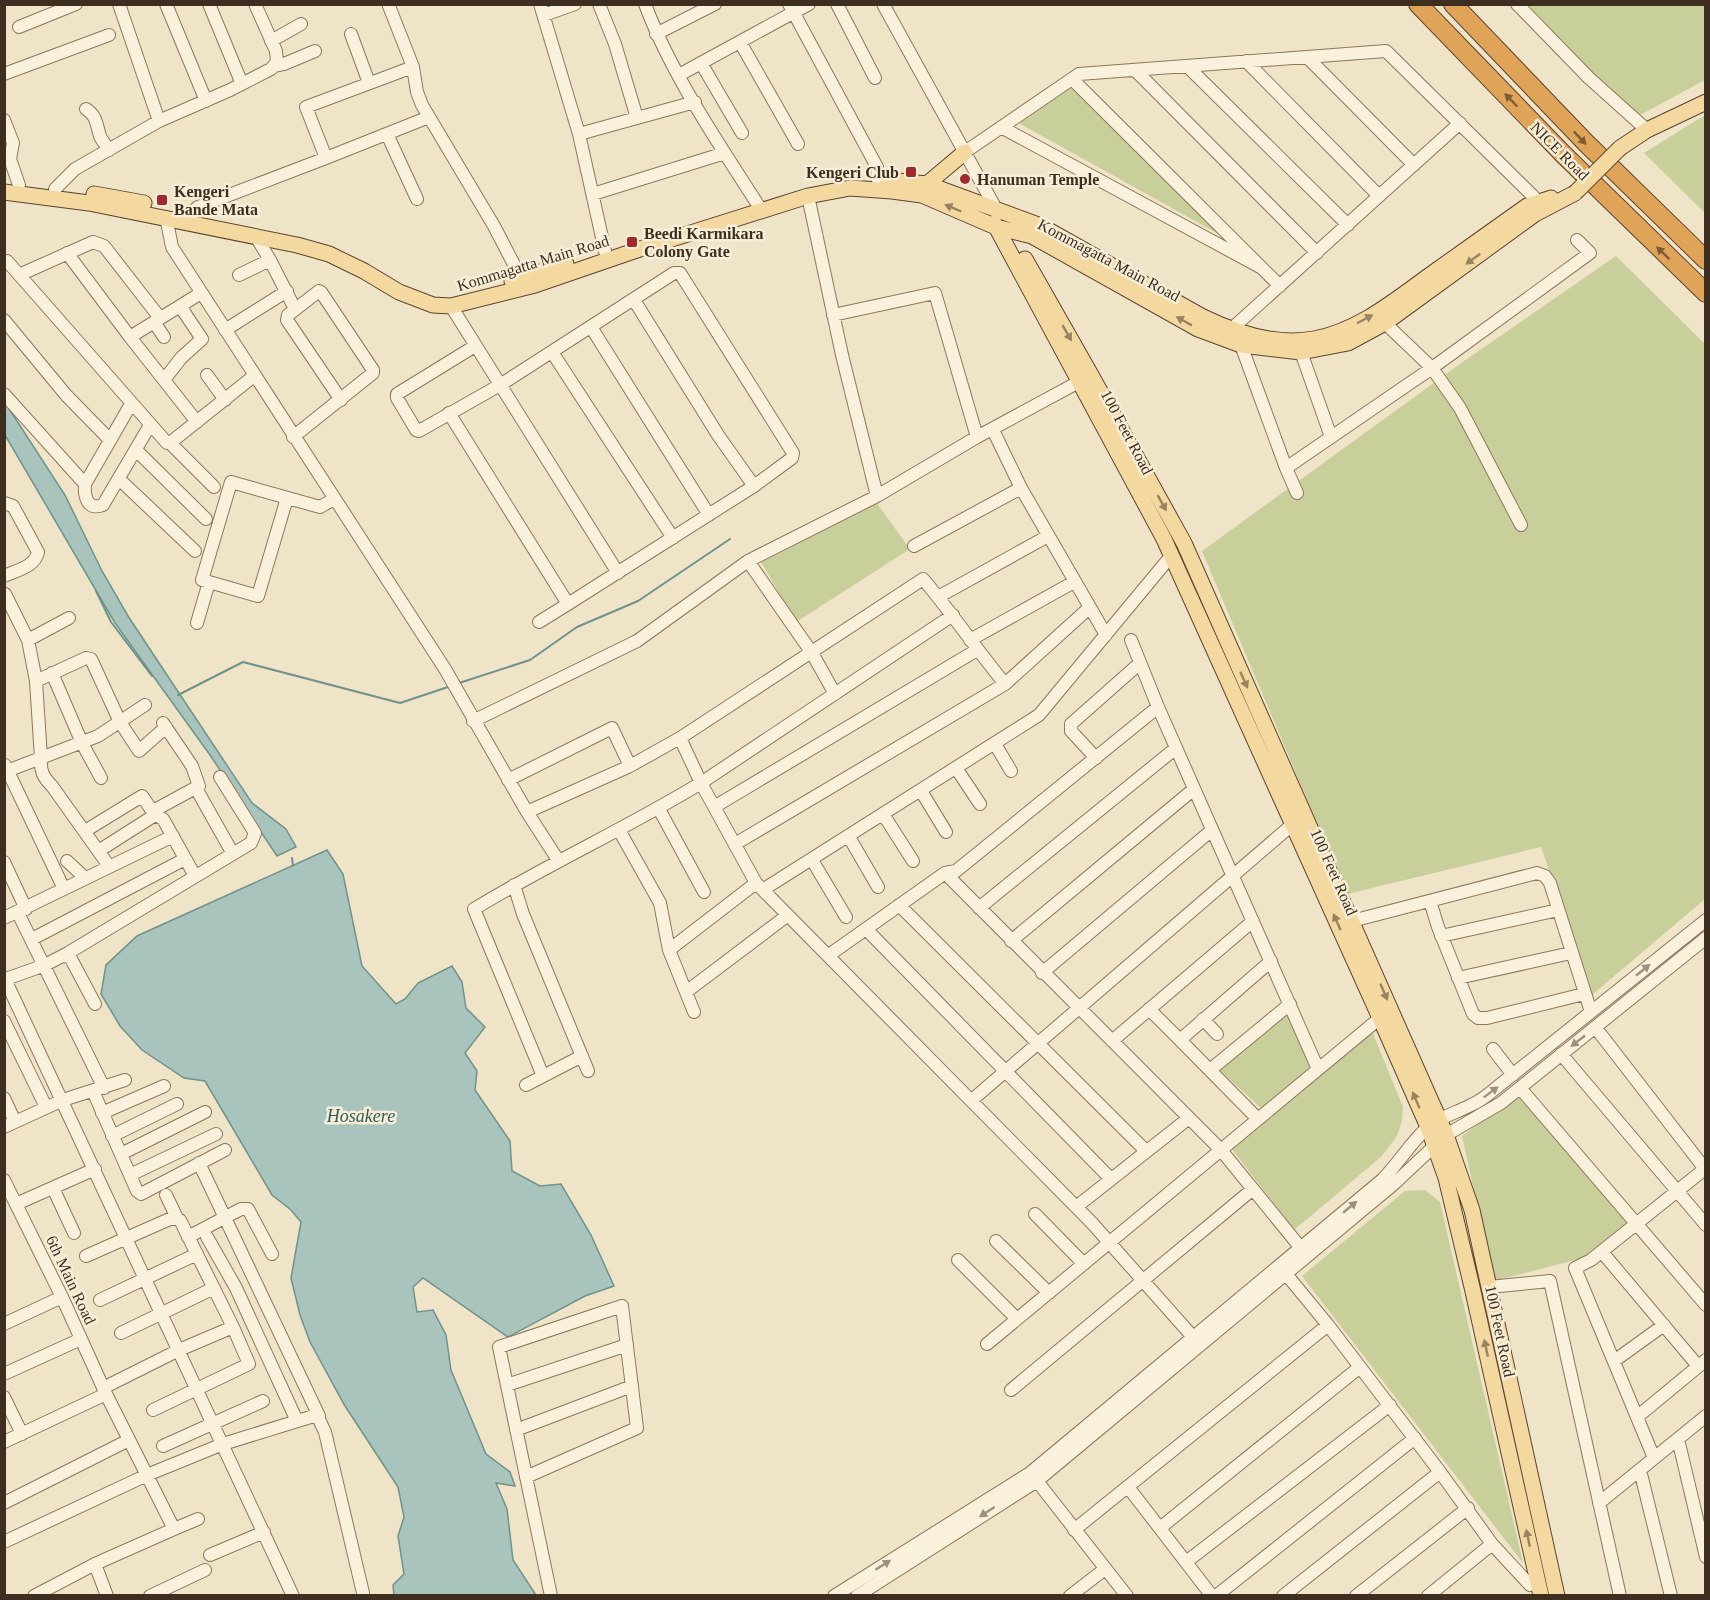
<svg xmlns="http://www.w3.org/2000/svg" width="1710" height="1600" font-family="Georgia,serif">
  <rect width="100%" height="100%" fill="#f0e4c8"/>
  <path fill="#c9cf9b" d="M1523,5H1705V80L1627,122Z
    M1072,85L1224,237L1015,121Z
    M1705,115V213L1644,153Z
    M1616,256L1705,344V899L1592,995L1541,847L1347,894L1202,551L1464,361Z
    M876,502L910,549L796,622L760,560Z
    M1288,1010L1312,1067L1262,1109L1218,1069Z
    M1372,1031L1403,1107L1402,1121L1397,1136L1381,1157L1294,1230L1231,1148Z
    M1520,1094L1627,1222L1583,1258L1494,1281L1462,1136Z
    M1425,1190L1440,1202L1523,1563L1302,1276L1405,1191Z"/>
  <path fill="#a9c4bc" stroke="#6f938a" stroke-width="1.5" d="M4,401L65,495L102,571L128,616L167,675L252,803L286,829L296,847L277,856L210,755L115,623L5,435Z
    M327,850L343,874L362,966L396,1004L405,999L418,983L452,966L462,982L466,1008L485,1027L465,1053L477,1071L475,1090L510,1141L512,1171L540,1186L561,1184L591,1235L614,1286L585,1296L508,1337L423,1278L413,1287L417,1312L433,1310L446,1335L451,1370L486,1454L510,1472L515,1486L496,1483L507,1509L513,1560L536,1595H394L393,1585L404,1574L398,1536L404,1517L398,1487L345,1406L310,1342L300,1315L291,1278L301,1222L291,1210L272,1195L205,1081L184,1078L142,1050L120,1026L101,994L106,965L137,936Z"/>
  <g fill="none" stroke-linecap="round" stroke-linejoin="round">
    <path stroke="#6f938a" stroke-width="2" d="M96,591L111,622L152,676
      M459,683L530,660L577,627L638,601L730,539
      M178,695L243,662L400,703L451,686
      M292,858L293,866"/>
    <defs>
      <path id="minor" d="M119,4L159,121
        M166,4L206,101
        M209,4L242,84
        M540,4L579,134L607,260
        M599,4L615,44L637,118
        M645,4C671,74 718,142 758,205
        M789,4L877,167L878,180
        M837,4L875,78
        M883,4L996,209
        M1517,4L1589,78L1647,130
        M389,6L413,67L417,92L422,105L494,226L521,278
        M544,15L575,4
        M19,27L76,4
        M351,34L369,83
        M656,34L715,4
        M271,41L301,24
        M740,42L798,144
        M1307,57L1414,165
        M1246,61L1379,196
        M701,63L742,133
        M275,66L284,64L315,51
        M1187,66L1348,225
        M1135,70L1317,253
        M4,74L109,35
        M679,75L809,4
        M1072,79L1280,286
        M86,109C97,116 96,124 100,136C102,141 106,145 109,150
        M4,120L13,143L10,159
        M1001,127L1262,268
        M387,134L417,199
        M579,134L695,102
        M965,152L1079,74L1386,51L1539,202
        M4,154L10,159L19,185
        M326,158L429,117
        M55,189L75,169L159,121L230,90L271,69L277,62L276,51L255,4
        M593,194L725,153
        M808,196L842,355L877,496
        M192,212L198,207L326,158L306,107L413,67
        M166,217L172,247L445,669L527,812L630,766L680,738L701,783L756,883L1092,1223L1200,1345
        M255,235L270,260L295,309
        M67,253L130,337L201,293
        M4,262L7,261L167,443H170L254,376
        M19,275L93,242L104,246L160,318
        M239,275L270,260
        M634,300L718,435L754,486
        M451,306L618,573
        M833,315L935,293L977,437
        M4,320L66,395L110,440
        M154,322L164,337
        M1385,323L1432,368L1460,408L1521,525
        M591,327L709,515
        M225,330L287,291
        M1227,333L1460,123
        M130,337L197,422
        M1242,338L1241,345L1286,468L1432,368L1590,253L1577,240
        M552,352L673,538
        M1301,352L1331,437
        M207,375L225,400
        M164,380L181,358L202,339L180,306
        M4,394L85,484L131,404
        M449,413L568,604L754,486L792,458L793,453L680,273H674L500,385L419,431L416,430L397,398V394L475,346
        M993,430L1021,488L1106,635
        M293,437L373,373V370L321,292L319,291L288,315L287,320L341,400
        M170,443L214,487
        M136,450L206,519
        M1286,468L1297,493
        M119,479L195,551
        M85,484C84,496 87,511 103,505L150,425
        M287,498L258,596L202,580L231,482L320,507L334,499
        M4,503L13,506L38,552C35,567 17,570 4,576
        M914,546L1021,488
        M748,561L812,653L835,694
        M5,594L28,640L36,681L41,758C40,771 43,777 52,786L109,866
        M938,597L1048,536
        M539,622L568,604
        M197,623L209,582
        M28,640L69,618
        M970,640L1074,582
        M1131,640L1158,707L1318,1069
        M52,673L82,743L101,778
        M36,681L86,658L91,659L120,722L139,751L166,727
        M473,721L637,641L748,561L877,496L977,437L1086,378
        M680,738L923,579C952,613 977,650 1005,684
        M995,744L1011,771
        M1096,758L1071,731V724L1140,663
        M5,765L64,889
        M956,768L980,804
        M7,771L98,736L145,705
        M508,780L612,728L630,766
        M197,790L233,854
        M921,791L946,832
        M714,807L977,650
        M659,809L704,892
        M153,811L199,786L192,766L163,723
        M527,812L558,860
        M883,814L913,861
        M619,830L660,903L669,950
        M85,831L142,796L155,815
        M849,837L878,887
        M735,844L1005,684L1089,608
        M100,850L155,815L163,819L195,876
        M812,860L846,917
        M67,861L85,878
        M4,862L26,909
        M945,873L1221,1150L1305,1253
        M514,885L523,914L588,1071
        M764,889L1039,715L1171,556
        M1430,901L1438,927L1473,1014L1478,1018H1487L1584,994
        M899,905L1146,1151
        M979,908L1176,748
        M18,913L104,1088
        M4,918L173,836
        M1352,921L1537,873L1545,876L1550,883L1591,1012
        M866,929L1111,1179
        M1441,936L1558,910
        M32,939L185,859
        M1011,941L1194,789
        M829,955L945,873L956,871L1158,707
        M63,956L70,957L95,1004
        M1042,973L1212,830
        M4,977L293,1596
        M1458,978L1571,953
        M6,979L45,965L68,953L251,843L255,833L220,777
        M686,992L788,915
        M1149,1009L1180,1040
        M694,1012L669,950L756,883
        M1203,1019L1217,1034
        M4,1021L46,1107
        M1595,1027L1705,1169
        M1112,1041L1253,921
        M1493,1049L1513,1075
        M1561,1054L1706,1225
        M1210,1070L1290,1004
        M543,1076L474,909C548,864 627,828 701,783L953,615
        M526,1085L582,1056
        M1520,1088L1706,1305
        M93,1091L137,1191L141,1194L225,1150
        M4,1098L15,1122
        M972,1100L1293,824L1300,823
        M102,1113L164,1086
        M1258,1119L1180,1040L1271,961
        M4,1127L63,1100L125,1080
        M112,1136L177,1104
        M121,1154L205,1112
        M199,1163L319,1416
        M130,1175L216,1134
        M4,1180L62,1297L106,1394L174,1529L95,1564L34,1596
        M53,1188L74,1233
        M166,1195L177,1218
        M16,1204L95,1169
        M1076,1207L1189,1118
        M1035,1214L1084,1264
        M188,1237L241,1209H248L272,1254
        M207,1237L236,1288L297,1421
        M996,1241L1049,1293
        M1602,1252L1698,1366
        M86,1256L172,1218L180,1220L233,1327L249,1364L153,1410
        M958,1260L1017,1319
        M1286,1274L1328,1325L1440,1472L1492,1544L1530,1585L1538,1581
        M1489,1287L1550,1281L1620,1596
        M100,1300L197,1254
        M4,1324L62,1297
        M121,1333L214,1288
        M987,1344L1380,1018
        M1614,1361L1664,1325
        M4,1374L81,1339
        M507,1385L627,1345
        M103,1388L179,1350L233,1327
        M1011,1390L1253,1189
        M4,1397L22,1434
        M1637,1417L1706,1360
        M516,1430L632,1386
        M1678,1439L1706,1557
        M4,1442L106,1394
        M163,1446L263,1401
        M1654,1458L1575,1268L1591,1260L1706,1168
        M1640,1470L1671,1596
        M1033,1476L1127,1596
        M526,1477L637,1428L622,1306L499,1347L551,1596
        M1128,1487L1212,1596
        M4,1503L129,1440
        M1599,1503L1706,1416
        M1160,1528L1360,1367
        M174,1529L198,1519
        M1074,1530L1328,1325
        M4,1542L147,1475L223,1444L317,1415L325,1432L363,1593
        M210,1555L264,1532
        M1186,1562L1390,1405
        M95,1564L107,1596
        M150,1596L205,1570
        M834,1596L1030,1473L1382,1180C1399,1163 1410,1143 1428,1127C1440,1117 1455,1113 1469,1106C1479,1102 1488,1095 1496,1088L1706,920
        M857,1596L1037,1481L1395,1183L1446,1135L1501,1103L1706,938
        M1070,1596L1105,1569
        M1216,1596L1415,1438
        M1283,1596L1440,1472
        M1356,1596L1468,1508
        M1428,1596L1492,1544"/>
      <path id="major" d="M1620,148L1647,130L1706,102
        M887,180L927,184L1041,226L1203,317C1236,333 1276,346 1314,339C1358,331 1394,301 1430,275C1462,252 1495,229 1527,206L1551,198
        M924,190L927,184L965,152
        M4,192L89,203L297,245L329,254L364,271L399,292L433,305L451,306L535,285L640,249L808,196L850,188L892,191L922,195L996,227L1032,236L1198,329L1241,345L1301,352L1348,343L1385,323L1535,214L1575,193
        M94,194L144,203
        M994,223L1164,539L1380,1018L1428,1127L1446,1178L1472,1287L1541,1596
        M1025,259L1091,375L1184,543L1446,1135L1472,1210L1557,1596
        M512,281L566,264"/>
      <path id="highway" d="M1418,4L1564,155L1706,293
        M1453,4L1586,143L1706,260"/>
    </defs>
    <use href="#minor" stroke="#8d765c" stroke-width="14"/>
    <use href="#major" stroke="#5b4430" stroke-width="17"/>
    <use href="#highway" stroke="#5b4430" stroke-width="20"/>
    <use href="#minor" stroke="#faf1dc" stroke-width="12"/>
    <use href="#major" stroke="#f3d9a0" stroke-width="15"/>
    <use href="#highway" stroke="#e0a458" stroke-width="18"/>
    <defs>
      <path id="major-bridge" d="M1575,193L1620,148"/>
    </defs>
    <use href="#major-bridge" stroke="#5b4430" stroke-width="17" stroke-linecap="butt"/>
    <use href="#major-bridge" stroke="#f3d9a0" stroke-width="15"/>
  </g>
  <defs><path id="oneway-solid" d="M-6-.8H1V-3.2L6.5 0L1 3.2V.8H-6Z" transform="scale(1.5)"/></defs>
  <g fill="#7e5d36">
    <use href="#oneway-solid" transform="translate(1511 100) rotate(-134)"/>
    <use href="#oneway-solid" transform="translate(1580 138) rotate(46)"/>
    <use href="#oneway-solid" transform="translate(1663 253) rotate(-136)"/>
  </g>
  <g fill="#988460">
    <use href="#oneway-solid" transform="translate(953 208) rotate(-157)"/>
    <use href="#oneway-solid" transform="translate(1473 259) rotate(144)"/>
    <use href="#oneway-solid" transform="translate(1365 319) rotate(-28)"/>
    <use href="#oneway-solid" transform="translate(1184 321) rotate(-151)"/>
    <use href="#oneway-solid" transform="translate(1067 333) rotate(60)"/>
    <use href="#oneway-solid" transform="translate(1162 503) rotate(61)"/>
    <use href="#oneway-solid" transform="translate(1244 680) rotate(66)"/>
    <use href="#oneway-solid" transform="translate(1337 922) rotate(-114)"/>
    <use href="#oneway-solid" transform="translate(1384 992) rotate(66)"/>
    <use href="#oneway-solid" transform="translate(1416 1100) rotate(-113)"/>
    <use href="#oneway-solid" transform="translate(1486 1348) rotate(-102)"/>
    <use href="#oneway-solid" transform="translate(1528 1538) rotate(-102)"/>
  </g>
  <g fill="#9c907e">
    <use href="#oneway-solid" transform="translate(1643 970) rotate(-39)"/>
    <use href="#oneway-solid" transform="translate(1578 1041) rotate(142)"/>
    <use href="#oneway-solid" transform="translate(1491 1092) rotate(-37)"/>
    <use href="#oneway-solid" transform="translate(1350 1207) rotate(-40)"/>
    <use href="#oneway-solid" transform="translate(987 1512) rotate(147)"/>
    <use href="#oneway-solid" transform="translate(883 1565) rotate(-32)"/>
  </g>
  <g fill="#9e2a2b" stroke="#f7eed8" stroke-width="2">
    <rect x="905" y="166" width="12" height="12" rx="3"/>
    <circle cx="965" cy="179" r="6"/>
    <rect x="156" y="194" width="12" height="12" rx="3"/>
    <rect x="626" y="236" width="12" height="12" rx="3"/>
  </g>
  <g text-anchor="middle" dominant-baseline="central" stroke-width="5" stroke-linejoin="round" paint-order="stroke">
    <g font-size="16" fill="#3d2e20" stroke="#f7eed8">
      <text transform="translate(1560 151) rotate(45)">NICE Road</text>
      <text transform="translate(1109 260) rotate(28)">Kommagatta Main Road</text>
      <text transform="translate(533 263) rotate(-17)">Kommagatta Main Road</text>
      <text transform="translate(1127 432) rotate(62)">100 Feet Road</text>
      <text transform="translate(1334 872) rotate(66)">100 Feet Road</text>
      <text transform="translate(71 1280) rotate(65)">6th Main Road</text>
      <text transform="translate(1500 1331) rotate(78)">100 Feet Road</text>
    </g>
    <g font-size="16" font-weight="bold" fill="#3d2e20" stroke="#f7eed8" text-anchor="start">
      <text x="899" y="172" text-anchor="end">Kengeri Club</text>
      <text x="977" y="179">Hanuman Temple</text>
      <text x="174" y="191">Kengeri<tspan x="174" dy="18">Bande Mata</tspan></text>
      <text x="644" y="233">Beedi Karmikara<tspan x="644" dy="18">Colony Gate</tspan></text>
    </g>
    <g font-size="18" font-style="italic" fill="#2f5d5a" stroke="#f7eed8">
      <text x="361" y="1116">Hosakere</text>
    </g>
  </g>
  <rect width="1710" height="1600" fill="none" stroke="#3d2e20" stroke-width="12"/>
</svg>
